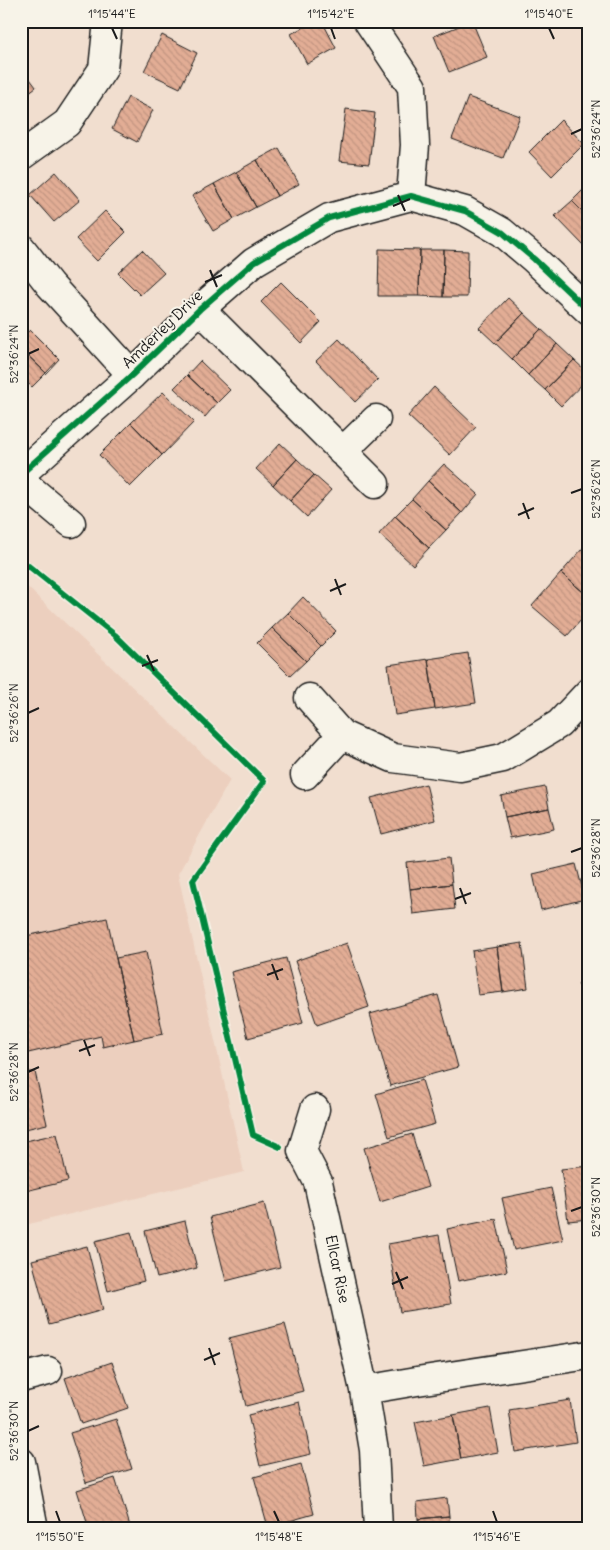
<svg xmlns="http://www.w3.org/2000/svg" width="610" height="1550" font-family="Delius,sans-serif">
  <defs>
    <pattern id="building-back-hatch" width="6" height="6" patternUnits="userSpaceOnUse" patternTransform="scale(1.25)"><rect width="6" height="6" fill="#e2ad95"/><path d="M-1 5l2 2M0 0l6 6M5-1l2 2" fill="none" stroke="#c19480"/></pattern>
  </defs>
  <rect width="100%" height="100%" fill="#f1decf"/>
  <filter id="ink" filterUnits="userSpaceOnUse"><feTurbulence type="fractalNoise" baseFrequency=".02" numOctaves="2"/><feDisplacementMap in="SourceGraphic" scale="10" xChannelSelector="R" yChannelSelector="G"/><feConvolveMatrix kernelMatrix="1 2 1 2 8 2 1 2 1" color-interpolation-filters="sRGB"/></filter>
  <g filter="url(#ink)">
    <path fill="#eccfbe" d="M21,581L230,780L178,874L244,1172L21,1226Z"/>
    <path fill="url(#building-back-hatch)" stroke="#1c1c1c" d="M314,21H322L336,48L307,64L291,34Z
      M472,21L487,57L449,72L434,36Z
      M162,35L197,53L180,88L144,71Z
      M21,67L36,87L21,98Z
      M128,97L153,110L137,142L112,129Z
      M468,97L520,116L503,158L452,139Z
      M346,109L375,113L369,164L339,161Z
      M561,120L584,144L552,176L529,152Z
      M279,148L299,184L277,196L257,160Z
      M257,160L277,196L256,207L236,172Z
      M56,172L80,200L54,222L30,195Z
      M236,172L256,207L234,219L214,184Z
      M214,184L234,219L213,231L192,196Z
      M588,185L589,186V218L572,201Z
      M572,201L589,218V245L586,248L555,216Z
      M105,211L126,232L97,261L76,239Z
      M379,249L420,250L419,296H378Z
      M142,250L164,273L140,295L118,273Z
      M420,250H444L443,297L419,296Z
      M444,250L468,251L467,297H443Z
      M281,282L321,322L301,343L261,302Z
      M508,298L524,313L495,343L479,328Z
      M524,313L541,329L512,359L495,343Z
      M541,329L557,344L528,375L512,359Z
      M30,330L59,359L46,373L21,349V338Z
      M339,339L378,380L355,402L316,361Z
      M557,344L574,360L545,390L528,375Z
      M21,349L46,373L32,387L21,377Z
      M574,360L589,374V377L561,406L545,390Z
      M200,361L230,390L217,403L187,375Z
      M187,375L217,403L205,417L174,388Z
      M434,387L476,427L450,455L408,416Z
      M163,392L194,422L162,455L131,423Z
      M131,423L162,455L130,487L99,455Z
      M280,443L297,459L273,485L256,469Z
      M297,459L314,475L290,501L273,485Z
      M444,464L478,494L462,513L428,481Z
      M314,475L331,490L307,517L290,501Z
      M428,481L462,513L446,530L412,499Z
      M412,499L446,530L429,548L395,516Z
      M395,516L429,548L413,565L379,534Z
      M589,541V597L561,573Z
      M561,573L589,597V611L567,636L532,606Z
      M303,597L336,631L321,646L288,613Z
      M288,613L321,646L306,661L272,628Z
      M272,628L306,661L290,676L257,643Z
      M468,653L476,703L435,709L428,659Z
      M428,659L435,709L395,715L388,665Z
      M426,784L435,820L381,834L371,798Z
      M545,787L549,808L505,817L501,796Z
      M549,808L554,829L510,838L505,817Z
      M449,858L452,884L410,889L407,863Z
      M576,864L585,899L541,910L533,874Z
      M452,884L455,909L413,914L410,889Z
      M21,914L26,936L107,918L134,1040L103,1047L101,1036L24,1054L28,1072H35L47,1124L21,1130Z
      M347,943L369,1007L317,1025L295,961Z
      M522,943L528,988L503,992L497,947Z
      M497,947L503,992L478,995L472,951Z
      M146,952L163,1034L134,1040L116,958Z
      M286,958L303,1023L248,1038L231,972Z
      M589,972V994L578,985Z
      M438,995L458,1067L390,1086L370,1014Z
      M422,1080L435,1124L389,1137L376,1094Z
      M57,1134L68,1181L21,1192V1142Z
      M412,1134L428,1187L380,1202L364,1148Z
      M589,1166V1219L568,1221L561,1169Z
      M551,1188L563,1240L514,1250L502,1198Z
      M264,1203L280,1267L226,1281L210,1217Z
      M496,1219L507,1271L458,1281L447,1229Z
      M185,1221L197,1268L157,1278L145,1231Z
      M131,1232L144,1281L108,1291L95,1241Z
      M439,1235L451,1304L400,1312L388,1244Z
      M87,1246L103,1310L49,1325L32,1260Z
      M285,1324L303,1391L246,1406L229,1338Z
      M112,1362L128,1408L81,1424L65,1378Z
      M570,1400L576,1442L515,1452L509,1410Z
      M299,1402L311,1454L260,1466L248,1415Z
      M490,1408L498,1452L461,1459L453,1415Z
      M453,1415L461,1459L424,1466L415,1422Z
      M116,1419L132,1469L86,1483L70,1433Z
      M301,1464L314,1514L268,1527L254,1477Z
      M115,1478L130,1526L120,1529H89L77,1490Z
      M447,1498L449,1516L418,1519L417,1502Z
      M449,1516L450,1529H419L418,1519Z"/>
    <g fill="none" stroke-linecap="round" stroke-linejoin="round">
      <defs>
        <path id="minor" d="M368,21L412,87L415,145L411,196
          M21,156L67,123L103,69L108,21
          M21,248L50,285L132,375
          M200,309L375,484
          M342,452L376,419
          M21,474L132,375L200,309L254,262L329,218L411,196L465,211L502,232L534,259L589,311
          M21,481L71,523
          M309,698L342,735L393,758L460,767L503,758L559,724L589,692
          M305,775L342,735
          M315,1109L302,1151L318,1182L364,1390L374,1450L378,1529
          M21,1378L48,1371
          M364,1390L417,1381L589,1355
          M21,1462L34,1529"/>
      </defs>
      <use href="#minor" stroke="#1c1c1c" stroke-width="31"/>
      <use href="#minor" stroke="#f7f3e8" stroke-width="28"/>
      <defs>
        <path id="cycleway" d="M21,474L132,375L200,309L254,262L329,218L411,196L465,211L502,232L534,259L589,311
          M21,560L115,635L264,781L193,880L253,1135L280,1147"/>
      </defs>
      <use href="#cycleway" stroke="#f7f3e8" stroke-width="9"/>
      <use href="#cycleway" stroke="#00873e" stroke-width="6"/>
    </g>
  </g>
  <path fill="none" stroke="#1c1c1c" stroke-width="2" d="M112,28L117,39M331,28L335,39M549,28L554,39M571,134L582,129M398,195L405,211M393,206L410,199M210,270L217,287M205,282L222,275M28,354L39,349M571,493L582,489M523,503L529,519M518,515L534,508M335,579L341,595M330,591L346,584M147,655L154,671M142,666L158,660M28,713L39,708M571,852L582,848M460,888L466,904M455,899L471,893M272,964L278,980M267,975L283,969M84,1040L90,1056M79,1051L95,1045M28,1072L39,1067M571,1211L582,1207M396,1272L403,1289M392,1284L408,1277M209,1348L215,1365M204,1360L220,1353M28,1431L39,1426M56,1511L60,1522M274,1511L279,1522M493,1511L497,1522"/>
  <g text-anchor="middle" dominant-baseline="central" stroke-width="4" stroke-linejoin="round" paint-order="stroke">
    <g font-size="15" fill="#1c1c1c" stroke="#f7f3e8">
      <text transform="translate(162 329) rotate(-44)">Amderley Drive</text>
      <text transform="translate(338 1269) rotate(78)">Ellcar Rise</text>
    </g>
  </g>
  <rect width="610" height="1550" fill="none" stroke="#f7f3e8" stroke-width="55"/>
  <rect x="28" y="28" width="554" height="1494" fill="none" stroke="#1c1c1c" stroke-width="2"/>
  <g font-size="12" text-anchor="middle" fill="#1c1c1c">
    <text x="112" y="18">1°15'44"E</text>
    <text x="331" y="18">1°15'42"E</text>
    <text x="549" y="18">1°15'40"E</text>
    <text transform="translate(596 129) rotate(-90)" y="4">52°36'24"N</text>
    <text transform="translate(14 354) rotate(-90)" y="4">52°36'24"N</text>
    <text transform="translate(596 489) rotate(-90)" y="4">52°36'26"N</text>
    <text transform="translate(14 713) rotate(-90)" y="4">52°36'26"N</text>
    <text transform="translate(596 848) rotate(-90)" y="4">52°36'28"N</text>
    <text transform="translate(14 1072) rotate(-90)" y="4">52°36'28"N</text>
    <text transform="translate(596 1207) rotate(-90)" y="4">52°36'30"N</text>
    <text transform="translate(14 1431) rotate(-90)" y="4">52°36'30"N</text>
    <text x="60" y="1541">1°15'50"E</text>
    <text x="279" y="1541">1°15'48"E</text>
    <text x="497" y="1541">1°15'46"E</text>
  </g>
</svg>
